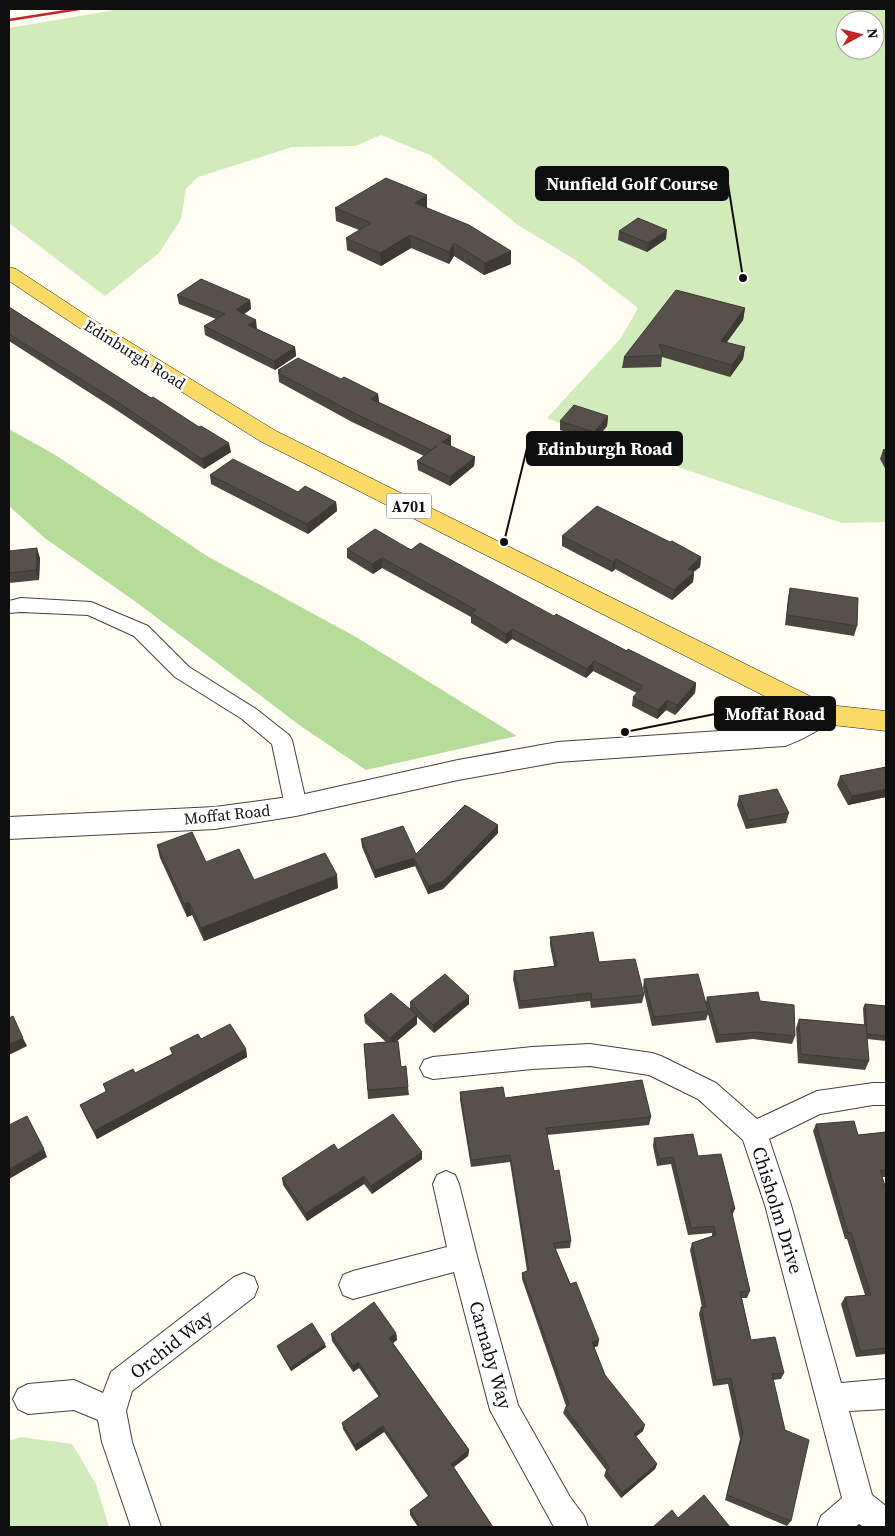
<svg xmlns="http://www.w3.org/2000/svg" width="895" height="1536" font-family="'Source Serif 4',serif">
  <rect width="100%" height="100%" fill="#fffdf1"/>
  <path fill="#d2ebba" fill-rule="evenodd" d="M121,9H886V522L842,523L640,454L547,418L621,338L638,308L577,261L518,225L430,155L381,135L355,146L292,147L198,177L186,189L181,219L159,253L105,296L9,223V28ZM845,20H875V50H845Z
    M21,1437L72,1444L96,1484L109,1527H9V1441Z"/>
  <path fill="#b5dc99" d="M9,429L57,456L207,556L356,637L517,736L366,770L302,727L136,602L46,539L9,506Z"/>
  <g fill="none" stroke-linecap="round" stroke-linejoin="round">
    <defs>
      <path id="minor" d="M21,598L91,602L148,626L189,667L256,709L289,735L292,740L307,806L304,812L296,814L288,812L285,806L272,744L242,719L175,677L134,636L88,615L21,612L9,613V601Z
        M590,1044L652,1053L661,1056L716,1083L757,1119L817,1091L873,1083H886V1105H873L820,1114L769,1139L791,1205L841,1383L886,1379V1409L849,1411L872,1495L886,1506V1527H864L859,1524L855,1527H817L821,1516L842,1498L765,1205L743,1140L698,1099L649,1075L590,1066L532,1069L433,1079L424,1076L420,1068L424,1060L433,1057L532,1047Z
        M446,1171L455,1175L459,1184L477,1256L518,1405L570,1497L584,1516L588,1527H554L490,1410L454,1272L353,1299L343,1295L339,1285L343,1275L353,1271L447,1247L433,1184L437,1175Z
        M244,1273L254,1277L258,1287L254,1297L132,1391L126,1411L132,1442L161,1527H131L102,1442L98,1420L74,1410L28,1414L18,1409L13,1399L18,1389L28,1384L74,1380L103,1393L111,1372L234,1277Z"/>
      <path id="tertiary" d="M823,705L832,707L836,714C829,727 799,741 785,746L558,762L458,780L296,816L215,829L9,839V817L215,807L296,796L458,760L558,742L780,727L814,707Z"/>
      <path id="primary" d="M9,267L16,269L92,319L276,431L828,705L886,711V731L823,724L814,721L260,441L78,327L9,281Z"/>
    </defs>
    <use href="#minor" stroke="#424242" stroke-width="2"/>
    <use href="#tertiary" stroke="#424242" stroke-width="2"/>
    <use href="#primary" stroke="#202020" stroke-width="1"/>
    <use href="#minor" fill="#fff" fill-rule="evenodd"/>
    <use href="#tertiary" fill="#fff" fill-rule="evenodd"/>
    <use href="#primary" fill="#fada66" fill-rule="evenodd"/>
    <path stroke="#c22428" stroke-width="2.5" d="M9,20L79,9"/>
  </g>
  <path fill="#4c4640" d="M427,195V208L511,251V264L484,275L454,256L449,264L411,248L381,266L347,250L346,238L359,230L336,221L335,208Z
    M619,231L666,239L647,252L618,240Z
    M177,295L250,300L251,309L244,314L257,329L295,347L296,356L275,370L205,335L204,326L216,319L179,304Z
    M9,307L151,398L231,452L204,469L118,411L9,341Z
    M745,308L743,320L726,343L745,347L743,359L730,377L662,357L661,367L622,368L624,357Z
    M278,370L341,379L378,394L379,402L451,436V445L450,446L475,457L474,466L450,486L418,470L417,461L424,456L352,422L279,382Z
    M608,416L607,426L594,442L560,430V421Z
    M886,449V470L880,459L883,450Z
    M210,475L298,492L336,502L337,511L308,534L211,484Z
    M562,536L670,542L701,557L700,567L693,572H694L693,582L672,600L615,569L612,572L562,546Z
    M347,549L411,550L696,683L695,693L675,715L666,710L657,719L632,706L633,697L637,693L593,671L586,678L512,639L506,644L471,623V617L382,568L373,574L347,558Z
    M9,551L40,558L39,580L9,583Z
    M790,588L857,626L854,636L785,625L788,598Z
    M886,767V797L848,805L837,785L840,776Z
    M739,796L789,813L786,823L746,829L737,805Z
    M498,825V833L443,889L428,894L415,866L375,878L362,847L361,839L416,854Z
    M157,845L206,862L254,880L338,888L204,941L192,915L187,917L160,858Z
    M550,937L599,962L644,995L642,1003L591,1008L590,1001L519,1009L513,979L514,971L554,966L550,945Z
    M644,979L706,1002L707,997L760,1001L795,1036L792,1044L753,1039L716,1043L708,1014L706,1020L652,1026L643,988Z
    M410,1002L469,1004L434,1033L417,1017V1024L397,1041L401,1067L408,1087L409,1095L368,1099L364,1044L386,1042L365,1023L364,1015L410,1009Z
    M865,1004L886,1006V1041L867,1039L869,1061L865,1070L798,1063L796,1028L799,1019L864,1025L863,1008Z
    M201,1039L246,1049L247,1057L97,1139L84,1114L80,1105L106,1092L103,1084L135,1073L172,1054L170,1048Z
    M460,1092L651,1117L649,1125L547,1135L554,1171L571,1241L570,1248L555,1249L598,1346L594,1347L605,1375L643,1431L636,1436L657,1464L655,1469L621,1498L604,1476L606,1470L563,1413L565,1408L566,1406L522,1279V1273L527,1271L510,1162L471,1167L460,1100Z
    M816,1124L858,1135L886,1132V1177H882L886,1189V1354L856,1357L841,1304L845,1297L865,1295L847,1239H845L813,1131Z
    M654,1138L698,1156L735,1209L732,1216L750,1291L747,1298H742L751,1340L784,1373L781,1379L773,1380L791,1521L787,1526L725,1500L740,1439L728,1384L713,1386L699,1314L701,1307H702L690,1250L692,1243L712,1236V1233L688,1235L671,1164L657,1166L653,1146Z
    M338,1150L422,1159L372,1194L364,1184L307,1221L283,1185L282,1178Z
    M396,1333L397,1340L393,1343L469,1450L468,1456L454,1467L493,1527H418L410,1515V1510L428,1496L384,1432L356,1451L343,1429L342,1423L379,1397L359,1368L353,1372L332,1341L331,1334Z
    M277,1346L326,1347L291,1371L278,1349Z"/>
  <path fill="#3e3934" d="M427,195V208L415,203Z
    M667,230L666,239L647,252L648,243Z
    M410,235L411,248L381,266L380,253Z
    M454,243V256L449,264V252Z
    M511,251V264L484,275L485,263Z
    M250,300L251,309L237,319L236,310Z
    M745,308L743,320L719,353L721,341Z
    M256,320L257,329L248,325Z
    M295,347L296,356L275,370L274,361Z
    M745,347L743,359L730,377L732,365Z
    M378,394L379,403L371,399Z
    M608,416L607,426L594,442V432Z
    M451,436V445L442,451V442Z
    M229,443L231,452L204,469L202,459Z
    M475,457L474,466L450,486V477Z
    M336,502L337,511L308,534L307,524Z
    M37,548L40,558L39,580L36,570Z
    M701,557L700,567L686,578L688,569Z
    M382,558V568L373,574L372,564Z
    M616,559L615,569L612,572L613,562Z
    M694,572L693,582L672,600L674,590Z
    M512,629V639L506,644V634Z
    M594,661L593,671L586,678L587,669Z
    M696,683L695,693L675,715L677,705Z
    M667,700L666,710L657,719L658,710Z
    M886,789V797L848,805L852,796Z
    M498,825V833L443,889L428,894V886Z
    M414,858L415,866L375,878V870Z
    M337,875L338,888L204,941L201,928Z
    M189,902L192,915L187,917L184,904Z
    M469,996V1004L434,1033L433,1025Z
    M417,1015V1024L391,1046L390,1038Z
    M23,1038L27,1046L9,1055V1044Z
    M246,1049L247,1057L97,1139L94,1131Z
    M44,1149L47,1157L9,1179V1169Z
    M422,1152V1159L372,1194L371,1186Z
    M364,1176V1184L307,1221L306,1213Z
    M396,1333L397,1340L390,1345L389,1338Z
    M599,1340L598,1346L591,1348L592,1342Z
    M325,1344L326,1347L291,1371L290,1368Z
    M358,1362L359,1368L353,1372V1366Z
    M645,1425L643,1431L633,1439L634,1434Z
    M383,1426L384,1432L356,1451L355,1445Z
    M469,1450L468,1456L451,1469V1464Z
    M657,1464L655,1469L621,1498L622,1493Z"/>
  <path fill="#58514b" stroke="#3e3934" d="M386,178L427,195L415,203L469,225L511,251L485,263L454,243L449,252L410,235L380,253L346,238L371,223L335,208Z
    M638,218L667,230L648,243L619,231Z
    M201,279L250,300L236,310L256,320L248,325L295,347L274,361L204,326L225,314L177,295Z
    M676,290L745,308L721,341L745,347L732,365L659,344L663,355L624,357Z
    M9,307L151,398L153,397L199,427L201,426L229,443L202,459L116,401L9,334Z
    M298,358L341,379L344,377L378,394L371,399L451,436L442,442L475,457L450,477L417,461L437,446L431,450L352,412L278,373L281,371L278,370Z
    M574,405L608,416L594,432L560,421Z
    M886,449V456L883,450Z
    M233,459L298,492L305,486L336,502L307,524L210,475Z
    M597,506L670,542L672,541L701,557L688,569L694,572L674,590L616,559L613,562L562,536Z
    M375,529L411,550L420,543L554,616L556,614L627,651L628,649L696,683L677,705L667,700L658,710L633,697L643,686L594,661L587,669L512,629L506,634L471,613L476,610L382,558L372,564L347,549Z
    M37,548L36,570L9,573V551Z
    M790,588L858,598L857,626L787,615Z
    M886,767V789L852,796L840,776Z
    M777,789L789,813L748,820L739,796Z
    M465,805L498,825L443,881L428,886L414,858L375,870L361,839L403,826L416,854Z
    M192,832L206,862L239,849L254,880L325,853L337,875L201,928L189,902L184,904L157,845Z
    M593,932L599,962L635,959L644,995L592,1000L591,993L520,1001L514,971L557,966L550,937Z
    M445,974L469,996L433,1025L410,1002Z
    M698,974L708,1011L654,1017L644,979Z
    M758,992L760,1001L794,1005L795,1036L755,1032L718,1035L707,997Z
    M391,993L417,1015L390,1038L364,1015Z
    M865,1004L886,1006V1036L867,1034Z
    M13,1016L23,1038L9,1044V1018Z
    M799,1019L866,1025L869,1061L801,1054Z
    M230,1024L246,1049L94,1131L80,1105L107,1091L103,1084L133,1069L135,1073L173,1054L170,1048L198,1034L201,1039Z
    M398,1041L401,1067L406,1066L408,1087L368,1090L364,1044Z
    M642,1080L651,1117L546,1128L554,1171L559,1170L571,1241L553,1243L570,1284L576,1282L599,1340L592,1342L605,1375L645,1425L634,1434L657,1464L622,1493L606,1471L610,1468L565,1408L569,1404L522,1273L529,1270L510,1155L471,1160L460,1092L503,1087L505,1098Z
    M393,1114L422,1152L371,1186L364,1176L306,1213L282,1178L334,1144L338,1150Z
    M27,1116L44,1149L9,1169V1125Z
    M854,1121L858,1135L886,1132V1170H880L886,1189V1348L860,1351L845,1297L871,1295L851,1232L848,1233L816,1124Z
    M693,1134L698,1156L721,1154L735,1209H731L750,1291L740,1292L751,1340L775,1337L784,1373L772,1374L785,1430L809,1440L791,1521L727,1495L743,1433L731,1378L716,1380L701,1307H706L692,1243L716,1235L714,1226L691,1228L673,1157L659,1159L654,1138Z
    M374,1302L396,1333L389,1338L469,1450L451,1464L493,1527H421L410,1510L430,1495L383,1426L355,1445L342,1423L381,1395L358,1362L353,1366L331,1334Z
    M312,1323L325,1344L290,1368L277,1346Z
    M704,1495L730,1527H653L672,1510L678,1518Z"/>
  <g text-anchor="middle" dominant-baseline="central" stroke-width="5" stroke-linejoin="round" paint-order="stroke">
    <rect fill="#fff" stroke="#575757" stroke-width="1" x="386.5" y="493.5" width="45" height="25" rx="4"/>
    <g font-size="15" font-weight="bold" fill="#0f0f0f">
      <text x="409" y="506">A701</text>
    </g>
    <g font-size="16" fill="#0f0f0f" stroke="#fff">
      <text transform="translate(135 354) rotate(32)">Edinburgh Road</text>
      <text transform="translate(227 814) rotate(-6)">Moffat Road</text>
    </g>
    <g font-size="19" fill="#0f0f0f" stroke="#fff">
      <text transform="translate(778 1210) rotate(73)">Chisholm Drive</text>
      <text transform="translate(171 1344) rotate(-38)">Orchid Way</text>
      <text transform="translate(491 1355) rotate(74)">Carnaby Way</text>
    </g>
  </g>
  <path fill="none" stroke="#0f0f0f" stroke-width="2" d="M743 278L728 184M504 542L527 448M625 732L715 714"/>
  <g fill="#0f0f0f" stroke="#fff" stroke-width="2">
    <circle cx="743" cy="278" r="5"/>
    <circle cx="504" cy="542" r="5"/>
    <circle cx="625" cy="732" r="5"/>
  </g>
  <g fill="#0f0f0f" stroke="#0f0f0f" stroke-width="2">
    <rect x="536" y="167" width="192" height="33" rx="5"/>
    <rect x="527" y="432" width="155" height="33" rx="5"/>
    <rect x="715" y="697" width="120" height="33" rx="5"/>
  </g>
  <g font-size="18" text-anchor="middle" font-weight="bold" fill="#fff">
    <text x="632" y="190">Nunfield Golf Course</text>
    <text x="605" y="455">Edinburgh Road</text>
    <text x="775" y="720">Moffat Road</text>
  </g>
  <rect width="895" height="1536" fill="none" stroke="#0f0f0f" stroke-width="20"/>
  <g transform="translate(860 35) rotate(83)"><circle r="24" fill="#ffffff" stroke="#9f9f9f"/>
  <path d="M0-4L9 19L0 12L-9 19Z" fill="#c22428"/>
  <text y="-8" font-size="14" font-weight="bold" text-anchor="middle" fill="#0f0f0f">N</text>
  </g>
</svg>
